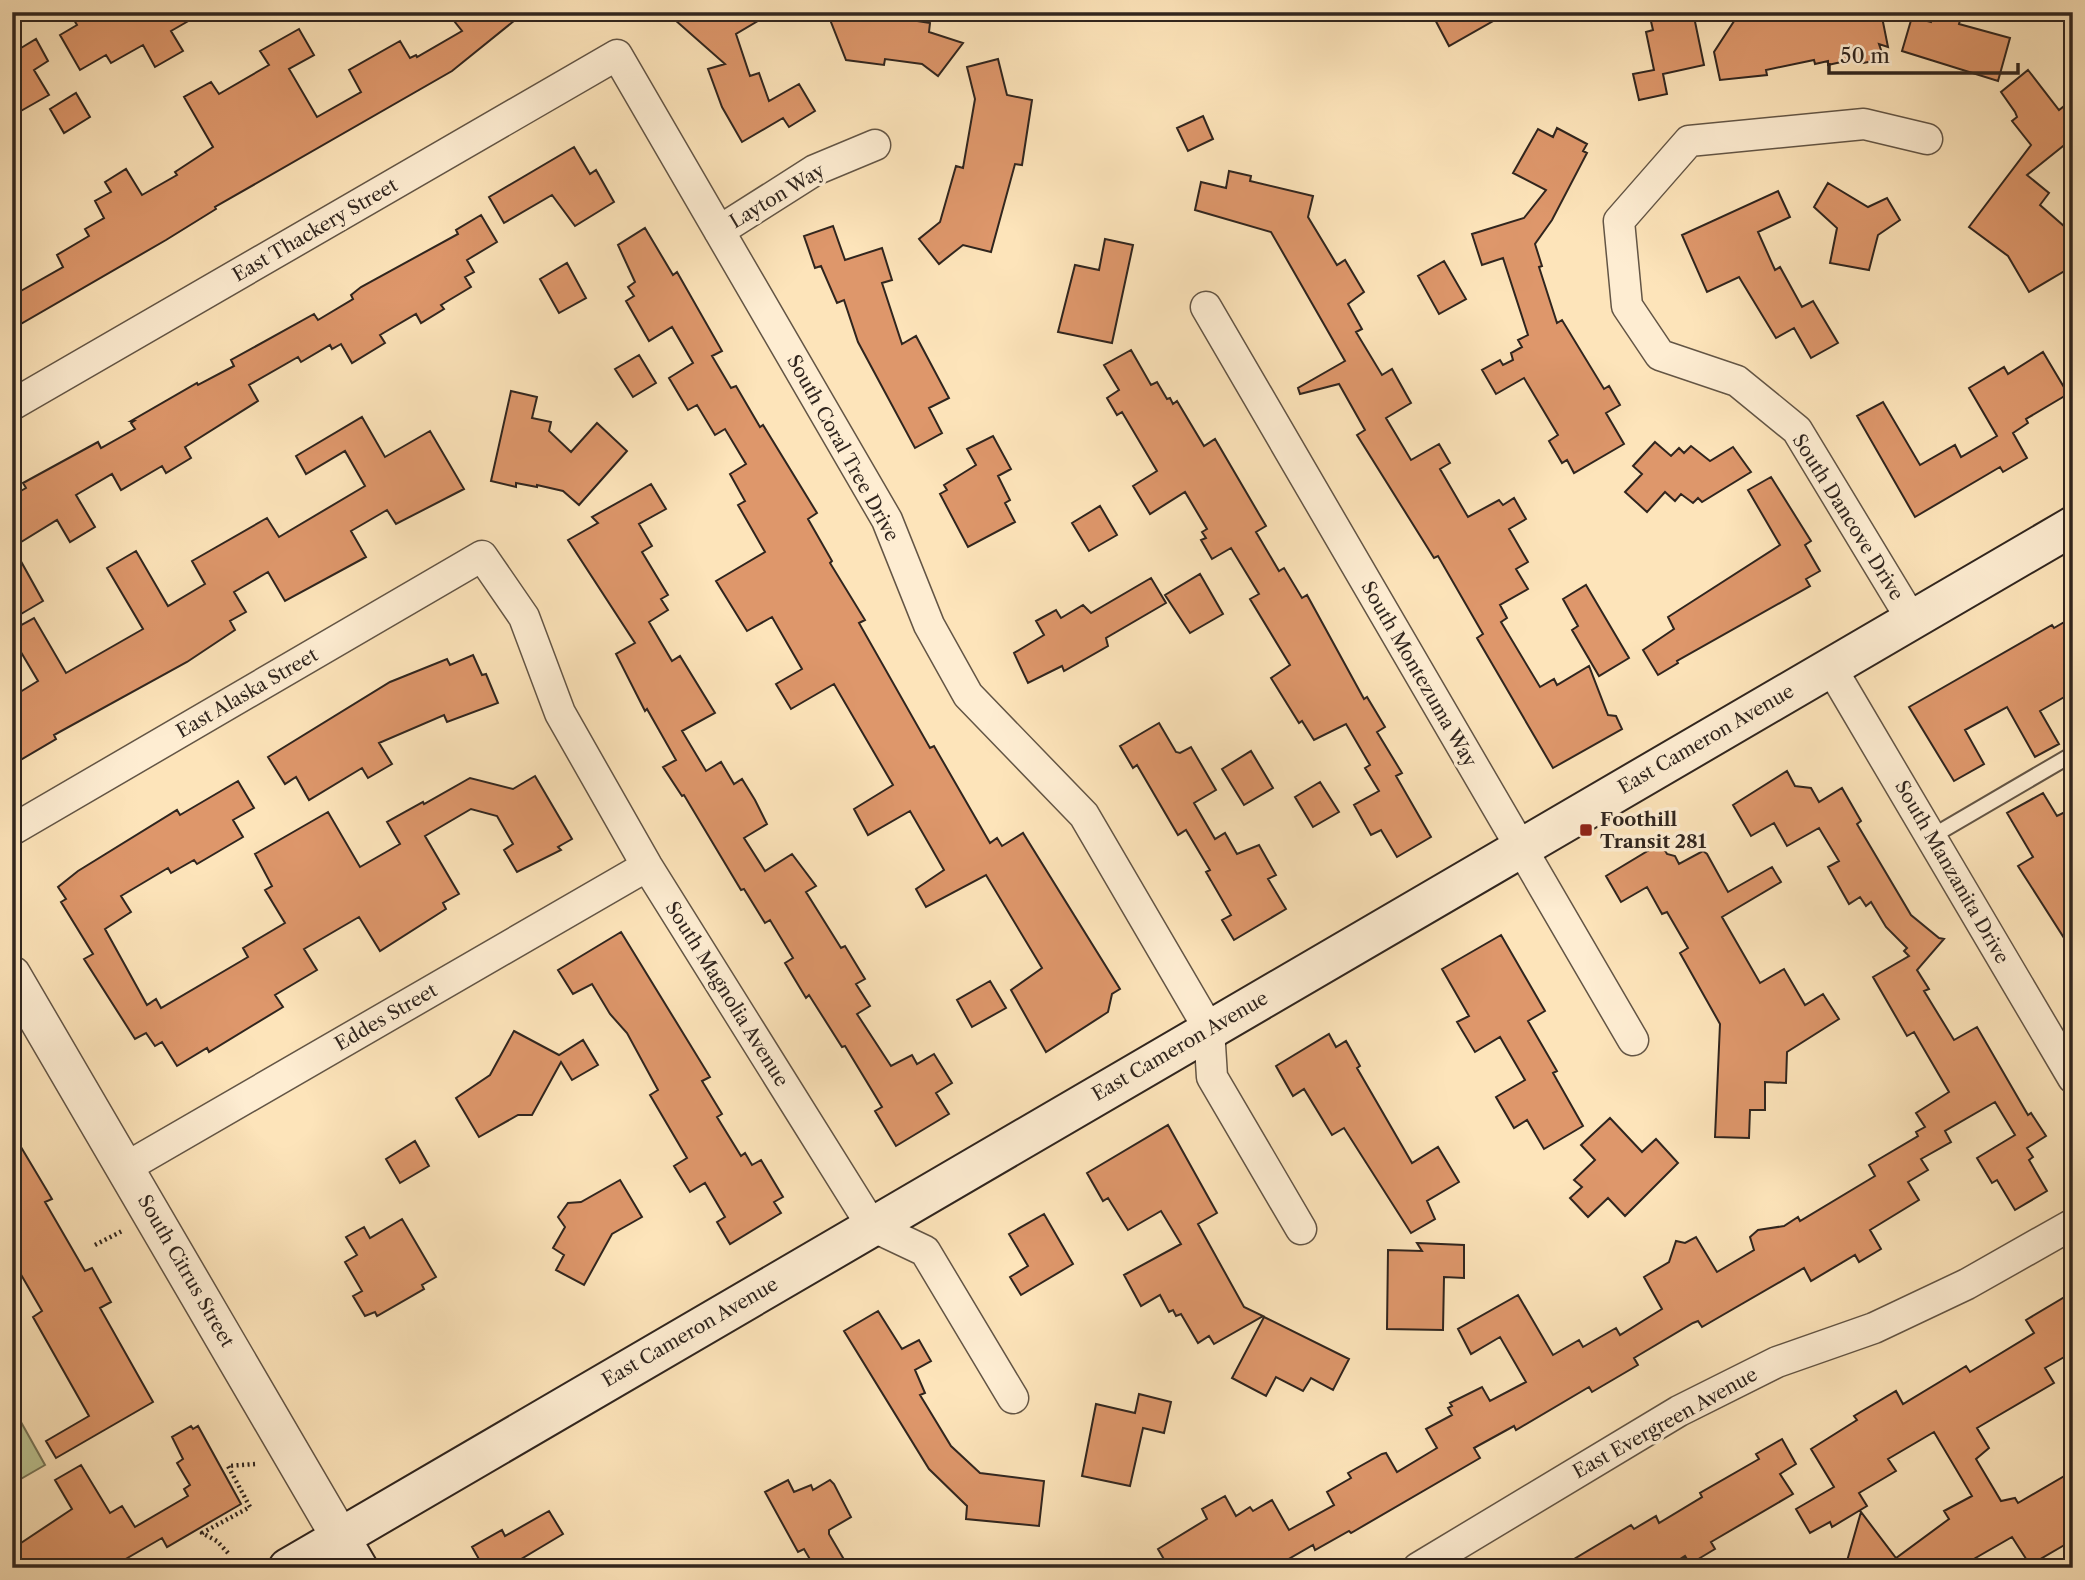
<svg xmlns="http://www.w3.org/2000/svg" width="2085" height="1580" font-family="'Libre Caslon Text',serif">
  <rect width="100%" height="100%" fill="#fde4ba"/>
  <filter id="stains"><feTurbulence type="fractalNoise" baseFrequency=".00286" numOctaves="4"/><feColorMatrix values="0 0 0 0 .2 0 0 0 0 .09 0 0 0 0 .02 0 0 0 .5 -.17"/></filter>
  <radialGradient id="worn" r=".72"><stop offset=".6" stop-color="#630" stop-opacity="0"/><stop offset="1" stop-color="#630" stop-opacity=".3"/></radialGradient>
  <path fill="#bcc593" stroke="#767558" stroke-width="2" d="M12,1406L45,1465L12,1484Z"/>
  <path fill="#de976b" stroke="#30251e" stroke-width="2" d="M89,12H204L171,31L183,51L155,67L143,45L111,63L106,55L80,70L60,35L77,25L74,20Z
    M447,12H525L452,71L215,207L216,209L166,240L12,329V296L63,267L57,255L89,236L85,229L104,218L95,201L111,192L105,182L126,169L142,195L177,175L175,172L213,147L184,97L211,82L219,94L269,65L260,51L299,29L314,55L289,69L317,117L361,92L349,70L400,41L410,58L416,55L417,57L462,31Z
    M666,12H773L736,34L750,76L759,73L769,101L799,84L815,111L789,127L783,118L742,142L722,107L708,69L725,64Z
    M827,12H887L892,17L930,23L929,32L963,43L938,76L922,64L885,59L884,65L846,60Z
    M1431,12H1509L1449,46Z
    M1675,12H1693L1704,65L1663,74L1667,94L1639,100L1633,74L1654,70L1646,32L1653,30L1650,17Z
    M1740,12H1832L1833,17L1853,12H1881L1888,47L1879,44L1884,59L1863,63H1856L1855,59L1828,65V61L1815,64L1814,60L1766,70L1767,75L1720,80L1714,52Z
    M1934,12L1961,17L1959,24L2010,38L1998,81L1902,51L1912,17L1931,22Z
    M12,33L21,48L36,39L48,61L34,70L49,95L19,112L12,101Z
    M998,59L1007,95L1032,100L1022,165L1015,164L991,252L963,245L939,264L919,239L940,222L956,166L963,168L975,99L967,67Z
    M2028,70L2059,110L2073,99V138L2027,175L2049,193L2040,205L2073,234V266L2029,292L2008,256L1969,227L2031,145L2012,121L2017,117L2015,112L2001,92Z
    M76,93L90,117L64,133L50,109Z
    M1203,116L1213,139L1188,151L1177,128Z
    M1557,128L1587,144L1583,151L1587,153L1552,220L1535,244L1542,266L1539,267L1557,323L1562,320L1604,389L1609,386L1620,405L1606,413L1624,444L1574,473L1567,460L1562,463L1549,441L1558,435L1524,378L1496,394L1482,370L1500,360L1503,365L1513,360L1511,353L1522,347L1518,340L1528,335L1503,258L1482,265L1472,234L1524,218L1546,190L1513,173L1538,129L1553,137Z
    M574,147L590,174L596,170L614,202L575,226L552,195L504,223L489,197Z
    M1229,171L1251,176L1250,181L1313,196L1308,217L1337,265L1345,260L1364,292L1348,304L1362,329L1356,332L1382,375L1392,369L1411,403L1386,418L1411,460L1439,444L1450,463L1440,469L1468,517L1499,500L1503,505L1514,498L1526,519L1509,529L1528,562L1516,569L1528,589L1500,605L1507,618L1501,622L1540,687L1554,679L1557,685L1589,666L1608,715L1616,716L1622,729L1553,768L1477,638L1483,634L1438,556L1434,558L1357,435L1365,430L1339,384L1300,394L1298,388L1345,361L1271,232L1195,210L1201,182L1226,188Z
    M1828,183L1868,207L1887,198L1900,220L1878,235L1869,270L1830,263L1837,228L1814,207Z
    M1778,191L1790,217L1758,232L1775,270L1780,267L1802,307L1813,301L1838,343L1811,358L1794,328L1776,338L1739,277L1707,292L1682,235Z
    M481,215L497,242L467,260L474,272L465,277L471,287L441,305L444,309L421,323L416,314L380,335L385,343L352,363L341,344L332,349L330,345L301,362L298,357L249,385L258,401L185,447L191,458L166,473L162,466L121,490L112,474L76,495L95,527L70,542L57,520L13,547L43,601L21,614L12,599V496L26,488L23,483L98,442L101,448L135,429L131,423L134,421H131L197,383L198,385L234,366L231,360L314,314L318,320L353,299L351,295L361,287L458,234L456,230Z
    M833,226L845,260L882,248L892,280L882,283L902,344L916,336L949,398L929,408L942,433L915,448L858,342L844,300L837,303L821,266L815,268L804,236Z
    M645,228L673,275L677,272L722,351L712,356L731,388L736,386L760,427L763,425L817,513L808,519L832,561L830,563L865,620L859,623L930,748L934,746L990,843L997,838L1002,846L1023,833L1120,989L1112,994L1108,1012L1046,1052L1011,990L1042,968L986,875L926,907L916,889L944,870L910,811L868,835L854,809L893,785L834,684L791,709L776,684L802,669L772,617L747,631L716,581L765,552L738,505L745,501L730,474L746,464L725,429L715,435L697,405L688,410L669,378L693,363L672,327L649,341L626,301L634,296L628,287L635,282L618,245Z
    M1105,239L1133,245L1112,343L1058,332L1075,265L1099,270Z
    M1444,261L1466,299L1439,314L1418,276Z
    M567,263L586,298L559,313L540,279Z
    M1131,350L1151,385L1157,382L1167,399L1170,398L1173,404L1177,401L1204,446L1215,439L1266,526L1256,532L1279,571L1284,568L1302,598L1307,595L1364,699L1367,697L1385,727L1377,732L1402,773L1396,776L1431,837L1397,857L1381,830L1371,835L1354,805L1379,791L1365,768L1370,765L1346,724L1314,740L1302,721L1299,723L1271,678L1290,665L1250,599L1259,594L1231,548L1212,559L1201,540L1206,538L1202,532L1207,529L1185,492L1150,514L1133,486L1157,471L1122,412L1117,415L1107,398L1119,390L1104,365Z
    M2043,352L2068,394L2026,419L2028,423L2013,433L2027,458L2003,472L2000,467L1915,517L1857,416L1883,402L1920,465L1955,445L1961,457L1997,436L1969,388L2004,367L2008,374Z
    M639,355L656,383L633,397L615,369Z
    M511,391L537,397L532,418L551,422L549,431L571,452L597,423L627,451L579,505L563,491L537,485V487L516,483V487L491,481Z
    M362,417L385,457L430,431L464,489L396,524L387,510L351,531L366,557L285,601L268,572L234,592L246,612L230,621L235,630L187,662L54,735L56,739L12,765V697L38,681L12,637V630L34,618L66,673L143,629L107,568L136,551L168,606L205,584L192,561L267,518L279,537L365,486L345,451L306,474L296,456Z
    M993,436L1011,469L998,476L1010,500L1005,503L1015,522L968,547L940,494L947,490L944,485L976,465L967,449Z
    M1655,442L1671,456L1679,448L1684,453L1691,446L1710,461L1733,447L1751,472L1702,502L1698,498L1693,503L1681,494L1675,501L1665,492L1647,512L1625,492L1642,474L1633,466Z
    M1771,477L1811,541L1805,545L1820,571L1806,579L1810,586L1677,661L1678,663L1658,675L1643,650L1674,629L1668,617L1780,545L1748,490Z
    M651,484L666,509L639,524L652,546L642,552L668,595L661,599L668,610L649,622L672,661L680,656L715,713L682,731L706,771L721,762L734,784L742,779L755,800L767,824L744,838L765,871L792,854L816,886L806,892L841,948L845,946L865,979L856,984L870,1006L857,1014L891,1066L912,1055L917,1064L934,1054L952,1083L936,1093L949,1114L896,1146L875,1111L882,1107L845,1046L842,1047L809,995L806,998L785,963L793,958L770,920L765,923L744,889L741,890L684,795L682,796L663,767L676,760L647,709L645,711L616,654L635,643L568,540L598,523L592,517Z
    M1100,506L1117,535L1089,551L1072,523Z
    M1200,574L1223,614L1190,633L1165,595Z
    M1151,578L1166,603L1106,638L1108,646L1064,671L1062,666L1028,683L1014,653L1044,635L1036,621L1056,610L1061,618L1083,605L1091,613Z
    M1586,585L1629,658L1599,676L1572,630L1578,626L1563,599Z
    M2073,617V692L2040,711L2059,744L2035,757L2007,707L1965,730L1984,764L1954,781L1909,707L2052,625L2054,628Z
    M473,655L482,675L486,674L498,703L447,722L444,715L379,743L392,764L368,778L362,768L309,800L296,777L285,784L268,757L390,682L447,659L450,665Z
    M1159,723L1176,752L1180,753L1191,747L1216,790L1194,803L1215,839L1225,833L1237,854L1259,845L1276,875L1268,879L1286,909L1234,940L1222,920L1231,915L1206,872L1210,870L1186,830L1178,835L1137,765L1133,768L1120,746Z
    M1251,751L1273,788L1244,805L1222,769Z
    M1787,771L1795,786L1811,788L1819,802L1842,788L1861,821L1857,824L1911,915L1939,938L1944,939L1917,970L1929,989L1924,991L1954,1040L1977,1027L2028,1115L2031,1113L2046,1136L2027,1148L2033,1157L2029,1160L2047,1191L2015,1210L1997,1180L1992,1183L1977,1158L2015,1135L1995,1102L1945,1131L1951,1142L1921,1159L1928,1170L1908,1182L1919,1200L1870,1230L1881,1249L1859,1262L1855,1255L1811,1281L1804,1268L1702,1327L1698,1321L1693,1323L1634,1358L1638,1365L1592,1392L1589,1387L1516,1430L1514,1426L1474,1448L1480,1458L1351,1533L1349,1531L1315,1550L1313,1545L1273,1568H1169L1158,1549L1207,1519L1202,1509L1225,1496L1236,1516L1250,1507L1253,1511L1272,1500L1289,1530L1334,1505L1327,1492L1351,1478L1348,1473L1382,1454L1386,1453L1397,1472L1437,1448L1426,1429L1452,1415L1448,1408L1452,1406L1450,1403L1482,1387L1490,1401L1526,1382L1500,1337L1471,1354L1458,1329L1518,1295L1553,1355L1579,1340L1583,1347L1616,1328L1620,1335L1662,1309L1644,1277L1669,1262L1676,1241L1685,1243L1696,1237L1717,1272L1754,1250L1750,1237L1758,1230L1784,1226L1798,1217L1800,1221L1875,1176L1869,1165L1918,1136L1916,1132L1925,1127L1916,1113L1949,1092L1914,1032L1907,1036L1873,977L1909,956L1904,951L1907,948L1886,927L1871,902L1866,906L1860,897L1849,904L1828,867L1839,861L1819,828L1787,846L1774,823L1751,836L1733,805Z
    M535,776L572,839L558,847L561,850L517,872L504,850L513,844L497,816L471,809L425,836L459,894L443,903L446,909L380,951L359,917L304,949L317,970L275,995L283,1007L209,1052L207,1048L177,1066L162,1042L155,1046L146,1033L135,1039L84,959L93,954L61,902L66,899L58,887L78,871L177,810L180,815L238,781L254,808L233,820L243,837L197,864L194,860L171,873L168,868L121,896L131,912L105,929L147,1005L156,999L161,1008L248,957L243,948L285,923L265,890L272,886L255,854L328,812L360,867L400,844L387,822L423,802L424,804L470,778L513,789Z
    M1320,782L1339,812L1313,827L1295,797Z
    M2043,793L2057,816L2065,812L2073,825V952L2018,866L2033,857L2007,813Z
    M1661,843L1667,854L1675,856L1679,864L1703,851L1707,854L1728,892L1772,867L1781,882L1722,917L1760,983L1784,969L1805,1005L1823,994L1839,1019L1787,1052L1786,1083L1765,1082V1110H1750L1749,1138L1715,1137L1720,1024L1680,953L1688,948L1667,912L1662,914L1647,887L1621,902L1606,876Z
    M621,932L710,1077L702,1081L722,1114L717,1117L741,1156L745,1153L752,1165L761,1160L783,1197L774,1202L781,1213L730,1244L717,1222L725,1217L705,1183L690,1192L674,1166L687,1158L650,1095L658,1090L627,1033L610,1014L592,984L573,994L558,970Z
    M1501,935L1545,1011L1528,1021L1557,1071L1553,1073L1583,1126L1544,1149L1527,1120L1514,1128L1496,1097L1525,1080L1500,1037L1475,1052L1457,1022L1469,1016L1442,969Z
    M990,981L1006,1008L972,1027L957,1000Z
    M514,1031L559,1055L583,1040L598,1065L572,1080L561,1062L532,1115H518L479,1137L456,1098L490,1075Z
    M1329,1034L1336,1047L1346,1041L1360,1066L1357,1068L1412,1163L1438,1147L1459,1182L1427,1201L1435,1219L1411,1233L1344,1128L1332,1135L1304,1089L1293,1096L1276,1066Z
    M1610,1118L1642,1152L1656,1139L1678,1163L1625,1216L1608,1198L1588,1217L1570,1198L1582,1187L1574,1180L1595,1160L1581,1145Z
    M1168,1125L1217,1213L1198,1224L1244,1307L1263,1316L1214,1344L1209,1336L1198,1343L1181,1314L1176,1316L1173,1310L1169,1312L1160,1295L1141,1306L1124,1275L1181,1244L1161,1211L1128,1230L1108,1198L1103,1201L1087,1173Z
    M12,1132L52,1199L45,1202L85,1271L92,1268L111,1302L100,1308L153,1402L56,1458L46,1441L89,1416L33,1317L42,1311L12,1259Z
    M415,1141L429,1166L400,1183L386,1159Z
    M620,1180L642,1217L612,1234L584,1285L556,1270L564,1255L553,1248L565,1227L558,1217L568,1203L581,1202Z
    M1044,1214L1073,1264L1021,1295L1010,1277L1028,1266L1009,1234Z
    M402,1219L436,1277L422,1285L424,1289L377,1316L375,1312L365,1316L353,1296L362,1291L345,1262L357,1255L346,1237L364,1227L370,1238Z
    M1417,1243L1464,1245V1278L1444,1277L1443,1330L1387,1329L1388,1250L1422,1251Z
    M2073,1292V1352L2045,1368L2054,1383L1977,1428L1989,1448L1976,1459L2001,1501L2015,1498L2018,1503L2073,1471V1540L2030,1565L2012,1537L1958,1568H1845L1861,1512L1896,1558L1949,1519L1944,1511L1972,1496L1934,1432L1888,1459L1896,1471L1859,1493L1867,1506L1832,1527L1830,1522L1810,1533L1796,1509L1834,1487L1811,1449L1857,1420L1854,1416L1896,1391L1903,1404L1966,1366L1970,1372L2034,1333L2026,1320Z
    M878,1311L902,1349L919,1340L931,1361L915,1370L925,1393L920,1395L951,1446L980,1473L1044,1481L1039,1526L966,1519L967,1506L929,1469L844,1331Z
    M1264,1317L1349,1359L1333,1390L1311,1378L1303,1391L1276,1377L1266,1396L1232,1378Z
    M1139,1394L1171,1402L1164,1433L1143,1428L1130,1486L1082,1476L1096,1404L1135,1413Z
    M191,1426L193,1429L198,1426L241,1504L167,1547L162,1538L110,1568H12V1549L72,1509L55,1480L81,1465L110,1513L122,1506L135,1527L188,1496L184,1489L190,1485L177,1463L183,1459L172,1437Z
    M1782,1439L1796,1464L1780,1474L1793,1494L1711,1542L1715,1549L1690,1564L1685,1556L1666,1568H1559L1631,1525L1634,1529L1656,1516L1659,1523L1702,1497L1700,1493L1759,1459L1756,1454Z
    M788,1480L794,1492L811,1485L813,1490L830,1480L834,1484L851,1517L829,1530V1534L849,1568H815L804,1549L798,1552L765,1492Z
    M549,1511L563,1534L506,1568H484L472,1547L502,1530L505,1536Z"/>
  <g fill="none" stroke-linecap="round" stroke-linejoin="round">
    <defs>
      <path id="service" d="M1931,837L2073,754"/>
      <path id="minor" d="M719,231L815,170L875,145
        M1206,307L1633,1040
        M12,405L617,55L887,520L929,625L968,695L1084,815L1209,1029L1212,1077L1301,1229
        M1912,620L1797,430L1737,381L1660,355L1627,306L1619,221L1689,141L1864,124L1927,139
        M1830,666L2073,1078
        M12,830L482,556L524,617L560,713L647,866L872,1226L925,1251L1013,1398
        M125,1168L647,866
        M1418,1568L1679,1411L1777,1362L1874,1328L1967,1284L2073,1224"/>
      <path id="tertiary" d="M12,975L340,1537"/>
      <path id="secondary" d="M340,1537L358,1568
        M288,1568L2073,526"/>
    </defs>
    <use href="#service" stroke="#635545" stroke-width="18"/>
    <use href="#minor" stroke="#635545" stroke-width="33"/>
    <use href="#tertiary" stroke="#635545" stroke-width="40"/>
    <use href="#secondary" stroke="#30251e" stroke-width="42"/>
    <path stroke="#30251e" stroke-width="4.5" stroke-dasharray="2 3.5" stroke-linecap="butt" d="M95,1245L124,1230
      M228,1553L217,1541L202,1533L250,1507L228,1466L255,1464"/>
    <use href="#service" stroke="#feedd2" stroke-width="14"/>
    <use href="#minor" stroke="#feedd2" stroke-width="30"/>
    <use href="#tertiary" stroke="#feedd2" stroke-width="37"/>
    <use href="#secondary" stroke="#feedd2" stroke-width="38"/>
  </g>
  <rect fill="#8f2418" stroke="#feedd2" stroke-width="2.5" x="1579" y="823" width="14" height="14" rx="3.5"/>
  <g text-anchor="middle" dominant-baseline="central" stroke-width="7" stroke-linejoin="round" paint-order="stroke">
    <g font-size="19" fill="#30251e" stroke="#feedd2">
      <text transform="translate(777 196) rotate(-31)">Layton Way</text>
      <text transform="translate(315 230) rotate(-30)">East Thackery Street</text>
      <text transform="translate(843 448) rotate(61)">South Coral Tree Drive</text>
      <text transform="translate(1848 517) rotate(58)">South Dancove Drive</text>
      <text transform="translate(1419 674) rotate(60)">South Montezuma Way</text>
      <text transform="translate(247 693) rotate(-30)">East Alaska Street</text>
      <text transform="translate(1706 739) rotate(-30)">East Cameron Avenue</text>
      <text transform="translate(1952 872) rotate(60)">South Manzanita Drive</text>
      <text transform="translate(727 994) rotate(58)">South Magnolia Avenue</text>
      <text transform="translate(386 1017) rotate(-30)">Eddes Street</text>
      <text transform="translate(1180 1046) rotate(-30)">East Cameron Avenue</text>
      <text transform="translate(186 1271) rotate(60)">South Citrus Street</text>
      <text transform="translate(690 1332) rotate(-30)">East Cameron Avenue</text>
      <text transform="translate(1665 1423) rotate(-29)">East Evergreen Avenue</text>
    </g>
    <g font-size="19" font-weight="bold" fill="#30251e" stroke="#feedd2" text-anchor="start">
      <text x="1600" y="819">Foothill<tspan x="1600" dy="22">Transit 281</tspan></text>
    </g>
  </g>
  <rect width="2085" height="1580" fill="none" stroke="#fde4ba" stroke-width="42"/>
  <rect x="14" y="14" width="2057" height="1552" fill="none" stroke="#30251e" stroke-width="3.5"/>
  <rect x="21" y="21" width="2043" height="1538" fill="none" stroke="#30251e" stroke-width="2"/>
  <path d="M1829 63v10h189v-10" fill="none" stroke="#30251e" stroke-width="3.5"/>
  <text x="1840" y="63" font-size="21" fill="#30251e" stroke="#feedd2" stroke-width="5" paint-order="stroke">50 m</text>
  <rect width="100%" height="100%" filter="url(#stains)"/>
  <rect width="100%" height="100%" fill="url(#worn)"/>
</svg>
